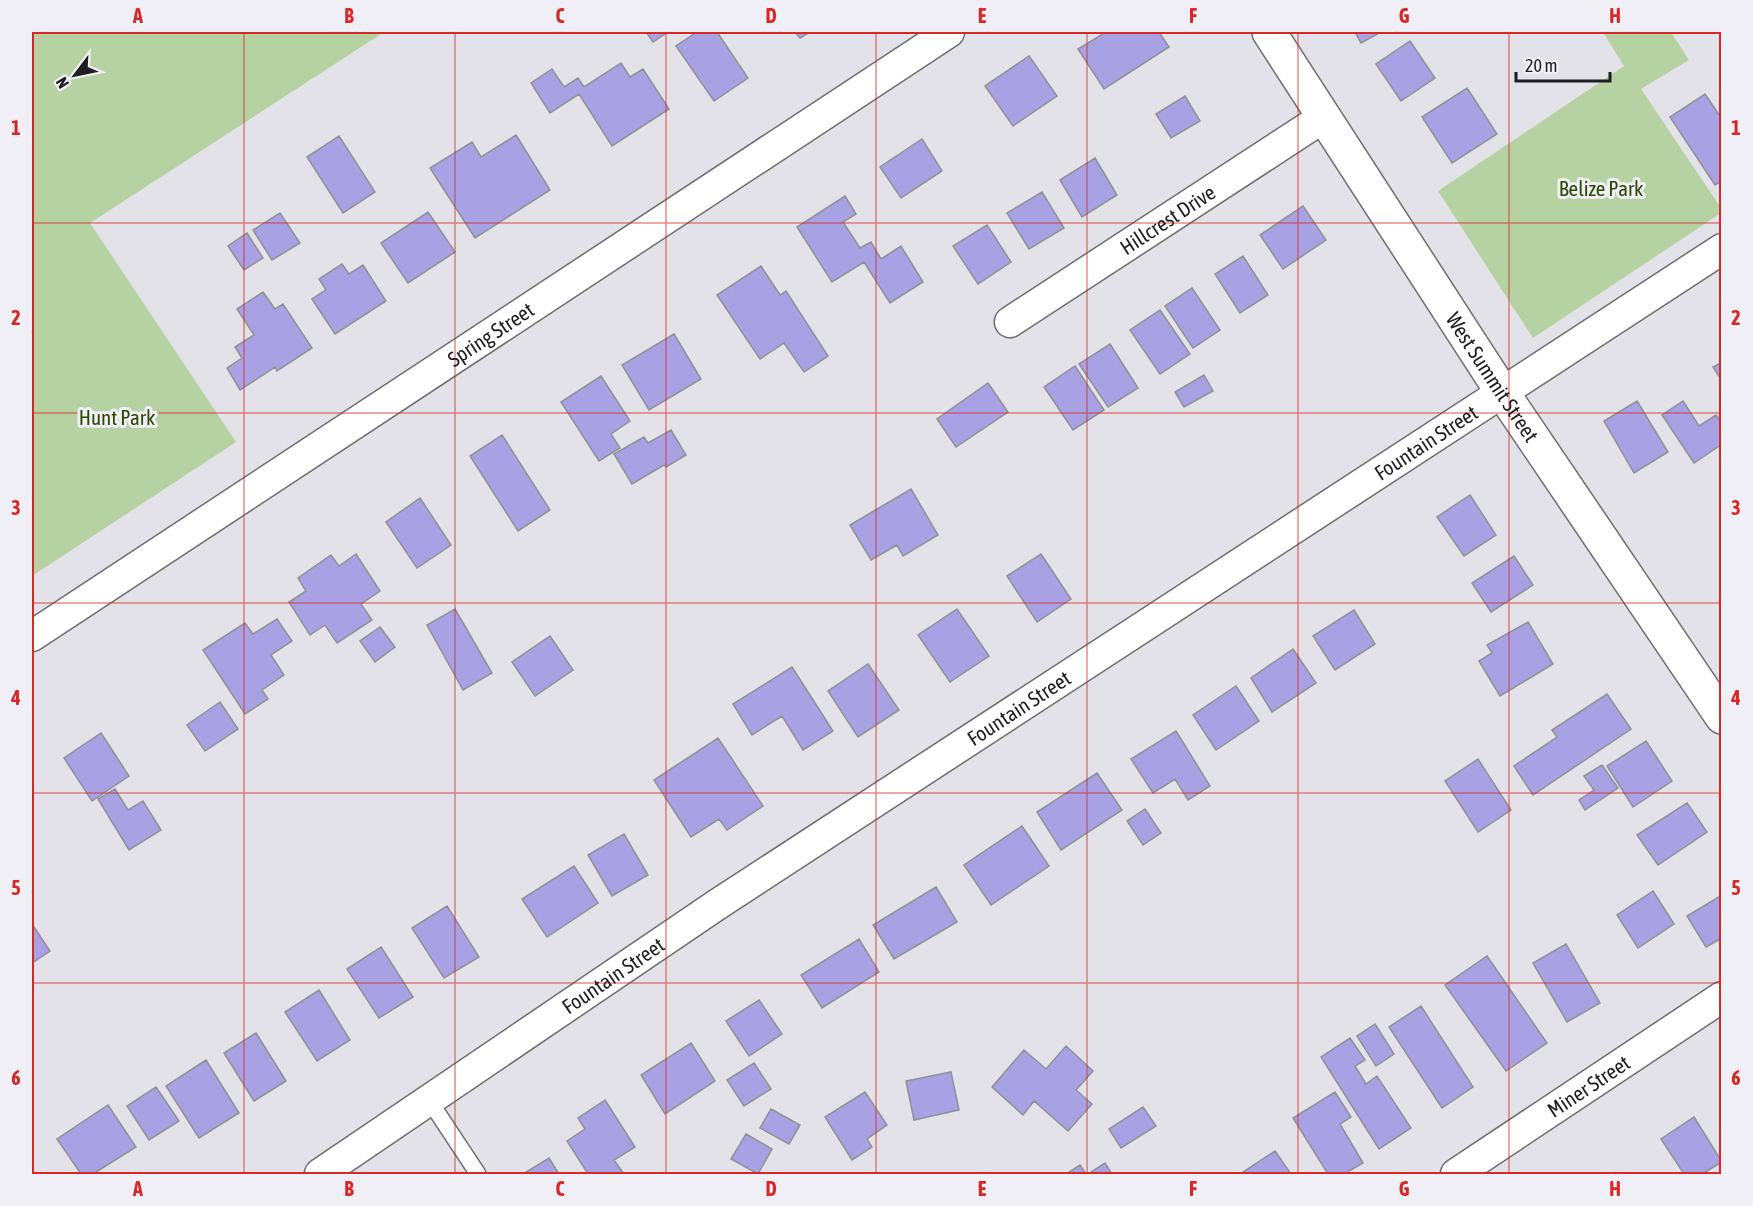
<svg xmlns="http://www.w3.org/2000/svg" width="1753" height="1206" font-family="'Asap Condensed',sans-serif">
  <rect width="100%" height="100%" fill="#e2e2e8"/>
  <path fill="#b7d2a2" d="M32,32H384L90,223L236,442L32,576Z
    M1603,32H1671L1689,60L1641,89L1721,208V213L1533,338L1438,191L1624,66Z"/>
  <path fill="#a8a2e5" stroke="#909096" stroke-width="1.5" d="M646,32H668L653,42Z
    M697,32H717L748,78L714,101L676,46Z
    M795,32H810L800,38Z
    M1106,32H1159L1169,47L1104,89L1078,49Z
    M1355,32H1381L1361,43Z
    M1410,41L1435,78L1401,101L1376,64Z
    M1029,56L1057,96L1013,126L985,86Z
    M621,63L630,77L643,69L669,109L612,146L579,94L550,113L531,83L552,69L564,87L578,78L584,87Z
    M1467,88L1497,134L1452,163L1422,117Z
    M1705,94L1722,119V181L1715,185L1670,117Z
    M1185,96L1200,121L1171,138L1156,114Z
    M516,135L550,190L475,238L430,168L472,142L481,157Z
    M339,136L375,192L343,213L307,157Z
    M922,139L942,171L901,198L880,167Z
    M1095,158L1117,195L1082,217L1060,180Z
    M1042,192L1064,228L1029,249L1007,213Z
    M845,196L856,214L843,222L860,248L871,242L881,259L901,246L923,282L890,303L864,262L832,282L797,227Z
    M1303,206L1326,240L1283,269L1260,235Z
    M428,212L455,252L408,283L381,243Z
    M280,213L300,243L272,260L253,230Z
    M987,225L1011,262L978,284L953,246Z
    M247,233L263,258L244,270L228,246Z
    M1243,256L1268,295L1240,313L1215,274Z
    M342,264L349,274L363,265L386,301L335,334L312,299L326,290L319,279Z
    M761,266L780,295L786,291L828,356L804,372L784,343L760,359L717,295Z
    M1192,288L1220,330L1193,348L1165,306Z
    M263,292L275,309L283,304L312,348L277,371L275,367L240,390L227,368L242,358L235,347L254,335L237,309Z
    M1160,310L1190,354L1160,374L1130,330Z
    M674,334L701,379L649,410L622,365Z
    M1110,344L1138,388L1108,407L1079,364Z
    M1722,362V381L1713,367Z
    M1075,366L1104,410L1073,430L1044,387Z
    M1204,375L1213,391L1184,407L1175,392Z
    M601,376L630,421L611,434L620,448L599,461L561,402Z
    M988,383L1008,412L956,447L937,419Z
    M1637,401L1668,452L1634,473L1604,421Z
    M1683,401L1699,426L1716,415L1722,424V444L1694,463L1662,415Z
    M671,430L686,455L666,467L664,465L632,484L614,454L644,437L648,443Z
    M502,435L550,510L518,531L470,456Z
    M911,489L938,535L903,556L897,545L871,560L850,525Z
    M1470,495L1496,535L1464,556L1437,517Z
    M420,498L451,545L417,568L386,522Z
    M356,554L380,591L361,604L372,620L337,643L325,625L310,635L289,602L306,591L298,578L331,555L339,566Z
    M1041,554L1071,599L1037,622L1007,576Z
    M1514,556L1533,585L1491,612L1472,583Z
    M455,609L492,673L463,690L427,625Z
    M957,609L989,656L950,682L918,635Z
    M1354,610L1375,644L1335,670L1313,636Z
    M277,619L292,641L271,655L284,675L262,690L268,699L245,714L203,650L245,623L253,634Z
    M1528,622L1553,664L1500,696L1479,661L1492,653L1487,645Z
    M380,627L395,647L375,662L360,641Z
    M550,636L573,670L535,696L512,662Z
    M1293,649L1316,683L1272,712L1251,678Z
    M868,664L899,710L858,737L828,691Z
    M792,667L833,731L803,750L782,716L752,735L733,704Z
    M1236,686L1259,721L1216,750L1193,715Z
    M1607,694L1631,729L1533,795L1514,766L1557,737L1552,730Z
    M220,702L238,729L205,751L187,725Z
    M1176,731L1210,786L1188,800L1175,779L1153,793L1131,759Z
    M101,733L129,776L92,801L64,758Z
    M718,738L763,806L727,830L719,819L691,837L654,780Z
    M1646,741L1672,781L1633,807L1607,766Z
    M1478,759L1511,810L1478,832L1445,781Z
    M1602,765L1618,788L1585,810L1579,800L1594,790L1584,776Z
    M1097,773L1122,810L1061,850L1037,812Z
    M115,789L128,810L143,801L161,830L129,850L98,799Z
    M1687,803L1707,832L1658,865L1637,835Z
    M1145,809L1161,833L1143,845L1127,821Z
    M1022,826L1049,866L991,905L964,865Z
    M624,834L648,875L612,896L588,855Z
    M574,866L598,903L547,937L522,899Z
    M936,887L957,922L894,959L873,925Z
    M1653,891L1674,924L1638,948L1617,915Z
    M1722,895V938L1706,947L1687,916Z
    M447,906L479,957L444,978L412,928Z
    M32,924L50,951L32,963Z
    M859,939L879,972L822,1008L801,975Z
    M1566,944L1600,1003L1567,1022L1533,963Z
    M381,947L413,997L379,1018L347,969Z
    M1487,956L1547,1043L1506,1071L1445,985Z
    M319,990L350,1040L317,1061L285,1012Z
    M759,1000L782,1034L749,1056L726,1021Z
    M1421,1006L1473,1087L1442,1108L1389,1027Z
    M1375,1024L1394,1054L1376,1066L1357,1036Z
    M256,1033L286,1081L254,1101L224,1053Z
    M1350,1038L1365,1060L1355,1066L1366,1084L1377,1076L1411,1128L1379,1149L1321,1057Z
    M691,1043L715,1081L665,1114L641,1075Z
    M1066,1046L1093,1071L1076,1090L1092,1104L1068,1131L1034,1101L1023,1115L992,1087L1024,1050L1046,1069Z
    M206,1060L239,1113L199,1138L166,1086Z
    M754,1063L771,1089L744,1106L727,1080Z
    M951,1072L959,1110L914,1120L906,1081Z
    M156,1087L179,1121L149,1140L127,1106Z
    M865,1092L887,1125L867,1139L872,1147L852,1160L825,1117Z
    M1335,1092L1351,1117L1340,1124L1363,1163L1344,1174H1328L1293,1118Z
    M605,1100L635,1147L614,1160L624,1174H588L567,1141L585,1129L578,1118Z
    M108,1105L136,1147L93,1174H81L57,1139Z
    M1143,1107L1156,1126L1121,1148L1109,1129Z
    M771,1109L800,1125L789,1144L760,1128Z
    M1694,1117L1722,1162L1702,1174H1684L1661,1139Z
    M746,1134L772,1149L758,1174L731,1159Z
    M1275,1151L1291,1174H1240Z
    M549,1158L559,1174H523Z
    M1105,1163L1112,1174H1088Z
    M1080,1165L1086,1174H1066Z"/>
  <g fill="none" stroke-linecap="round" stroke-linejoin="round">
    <defs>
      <path id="service" d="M429,1100L478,1174"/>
      <g id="minor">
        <path id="s1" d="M1010,322L1324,117"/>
        <path id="s2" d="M32,636L949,32"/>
        <path id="s3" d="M320,1174L718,904L1722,249"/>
        <path id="s4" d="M1456,1174L1722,997"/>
      </g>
      <g id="tertiary">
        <path id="s5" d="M1269,32L1502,392L1722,717"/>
      </g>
    </defs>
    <use href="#service" stroke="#6c6c71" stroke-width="18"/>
    <use href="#minor" stroke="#6c6c71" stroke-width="33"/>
    <use href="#tertiary" stroke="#6c6c71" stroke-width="36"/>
    <use href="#service" stroke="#fff" stroke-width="15"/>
    <use href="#minor" stroke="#fff" stroke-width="30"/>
    <use href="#tertiary" stroke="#fff" stroke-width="33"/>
  </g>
  <path fill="none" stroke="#d62828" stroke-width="1.5" stroke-opacity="0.55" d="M244,32V1174M455,32V1174M666,32V1174M876,32V1174M1087,32V1174M1298,32V1174M1509,32V1174M32,223H1722M32,413H1722M32,603H1722M32,793H1722M32,983H1722"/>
  <g text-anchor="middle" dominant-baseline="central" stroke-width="6" stroke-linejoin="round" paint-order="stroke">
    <g font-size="21" fill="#294801" stroke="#efeff5">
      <text x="1601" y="188">Belize Park</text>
      <text x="117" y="417">Hunt Park</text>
    </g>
    <g font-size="21" fill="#1e1e20" stroke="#efeff5">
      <text stroke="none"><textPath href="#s1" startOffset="188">Hillcrest Drive</textPath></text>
      <text stroke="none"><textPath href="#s2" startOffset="549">Spring Street</textPath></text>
      <text stroke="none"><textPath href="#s5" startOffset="411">West Summit Street</textPath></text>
      <text stroke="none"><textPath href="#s3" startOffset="1326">Fountain Street</textPath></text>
      <text stroke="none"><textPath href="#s3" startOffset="840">Fountain Street</textPath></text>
      <text stroke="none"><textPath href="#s3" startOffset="354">Fountain Street</textPath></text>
      <text stroke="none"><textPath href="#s4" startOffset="159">Miner Street</textPath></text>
    </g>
  </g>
  <rect width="1753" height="1206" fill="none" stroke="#efeff5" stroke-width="66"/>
  <g transform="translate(75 75) rotate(238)" stroke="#efeff5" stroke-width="4.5" paint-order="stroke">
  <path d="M0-4.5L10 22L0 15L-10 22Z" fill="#1e1e20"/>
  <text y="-9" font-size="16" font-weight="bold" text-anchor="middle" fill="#1e1e20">N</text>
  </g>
  <path d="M1516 72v9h94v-9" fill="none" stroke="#1e1e20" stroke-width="3"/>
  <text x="1525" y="72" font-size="18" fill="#1e1e20" stroke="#efeff5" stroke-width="4.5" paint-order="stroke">20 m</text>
  <rect x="33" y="33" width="1687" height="1140" fill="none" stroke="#d62828" stroke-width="2"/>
  <g font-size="20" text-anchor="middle" font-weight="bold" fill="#d62828">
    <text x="138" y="23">A</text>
    <text x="349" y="23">B</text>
    <text x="560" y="23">C</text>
    <text x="771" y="23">D</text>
    <text x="982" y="23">E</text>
    <text x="1193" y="23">F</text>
    <text x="1404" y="23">G</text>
    <text x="1615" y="23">H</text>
    <text x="16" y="135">1</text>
    <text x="1736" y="135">1</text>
    <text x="16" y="325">2</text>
    <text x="1736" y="325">2</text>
    <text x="16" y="515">3</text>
    <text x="1736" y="515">3</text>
    <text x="16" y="705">4</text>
    <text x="1736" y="705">4</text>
    <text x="16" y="895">5</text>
    <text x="1736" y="895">5</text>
    <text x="16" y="1085">6</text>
    <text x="1736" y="1085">6</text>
    <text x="138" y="1196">A</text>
    <text x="349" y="1196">B</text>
    <text x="560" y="1196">C</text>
    <text x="771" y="1196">D</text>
    <text x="982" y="1196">E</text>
    <text x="1193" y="1196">F</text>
    <text x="1404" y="1196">G</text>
    <text x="1615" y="1196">H</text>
  </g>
</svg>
